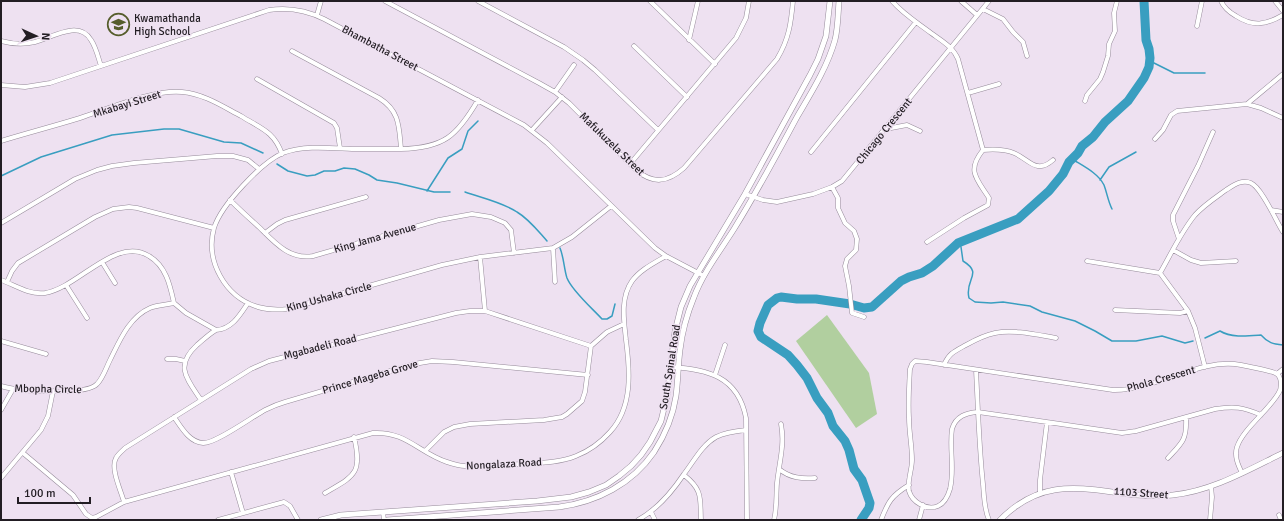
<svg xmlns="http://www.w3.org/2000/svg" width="1284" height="521" font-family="Signika,sans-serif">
  <rect width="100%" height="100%" fill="#eee1f1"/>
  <path fill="#b1cf9f" d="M827,315L869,373L877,414L856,428L796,341Z"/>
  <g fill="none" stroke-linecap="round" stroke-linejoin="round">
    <path stroke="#399ec0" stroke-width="1.5" d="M1150,61L1174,73H1205
      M1072,159C1083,166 1098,173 1104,185C1107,193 1108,201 1112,209
      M277,164L288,171L307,176L315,175L324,171H335L344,168L355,169L369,175L377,180L397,183L434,192H450
      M1,176L41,157L112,135L164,129H179L224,142L241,143L263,153
      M1100,180L1109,167L1136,152
      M427,191L448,158L462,149L468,131L478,121
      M465,192C482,198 502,202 517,212C529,219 538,231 547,241
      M958,243L961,247L963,261C984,274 964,279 969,298L975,302L991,303L1003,302L1030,306L1042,312L1075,321L1095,331L1112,341H1136L1162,336L1185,343L1193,341
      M560,248C564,258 564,269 567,278C572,291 593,309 602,319H607L612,316L615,304
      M1205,338L1220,331C1231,338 1248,336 1261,335C1268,343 1273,344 1283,345"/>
    <path stroke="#399ec0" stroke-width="9" d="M861,520L869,508L870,503L862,480L854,469L849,450L845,441L833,426L828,413L817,398L807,378L797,365L788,355L761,337L758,331L760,323L768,305L777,298L781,297L797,299H816L850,304L864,308L872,307L901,281L909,277L922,273L933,266L958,243L1018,219L1049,191L1063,174L1069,162L1078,153L1082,146L1093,137L1105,122L1128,101L1144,78L1149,67L1150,58L1149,49L1146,40L1144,1"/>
    <defs>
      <path id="minor" d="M385,1L539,83L555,92L569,103L636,170C653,184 667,183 684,168L777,59C789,39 791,23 793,1
        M478,1L564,47L583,60L595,70L658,130
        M650,1L715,64
        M892,1C903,14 918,23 931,33C942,41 953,47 958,59L983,150C966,171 977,179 989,198L988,205L964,218L927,242
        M961,1L977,15
        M1221,1C1224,8 1229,12 1236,16C1253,27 1266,25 1283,15
        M1275,1L1283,11
        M983,9L1003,19L1013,32L1023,42L1027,56
        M317,15L321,1
        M1197,26L1202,1
        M689,40L698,1
        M1,41C12,44 23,45 35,42C51,38 79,19 91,40C96,47 98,57 101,66
        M634,46L687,97
        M292,51L379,98C400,111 399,127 401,149
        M257,79L334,123L337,128L340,148
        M1,85L25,87L50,83L269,10C289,7 306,10 324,19L524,125L547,143L655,248L666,256L704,276
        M555,92L574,65
        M968,93L999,84
        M478,100C457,136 444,148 401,149C385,149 369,149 352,149C330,148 304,145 283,153C262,162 221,205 214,228C205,261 225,297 258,307C268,310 278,310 288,309L442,265L480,257L553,248L572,237L611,206
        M1085,101L1087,95L1100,79L1103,72L1108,56L1109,44L1115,31L1114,13L1117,1
        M1247,104L1261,108L1283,118
        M886,129L907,125L920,131
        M532,130L562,97
        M1155,139L1163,130L1171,115L1177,111L1247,104L1283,74
        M1,141C27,133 54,126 80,118C108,109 154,89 182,92C204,94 222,106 241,116C260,128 274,131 282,154
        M983,150C994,149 1004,149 1014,153C1029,159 1036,175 1053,160
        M811,152L916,22
        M630,164L736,38L746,18L749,1
        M832,187L838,198V208L845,223L854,231L857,239L856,250L847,259L845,266L849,286L852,313L864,317
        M745,194L763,200L777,202L813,194L832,187L842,181L989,1
        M230,200C240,210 250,219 260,228C275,243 290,260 313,256L439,220L472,214L491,217L505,223L511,230L514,253
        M1271,210L1283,212
        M1,223L75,179L97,170L112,166L134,163L217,156H233L248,160L259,169
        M265,233L277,224L285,220L366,197
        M1179,239L1173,221V215L1198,166L1213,132
        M553,248L555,282
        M1173,250L1191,260L1201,263L1236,261
        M480,257L485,311
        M1087,261L1160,273
        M102,262L115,283
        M1,280C15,285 29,295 45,293C78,288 116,235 149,256C166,266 170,285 174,303
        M7,282L12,271L18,263L95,217L113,209L129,207L137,208L214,228
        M66,285L87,318
        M1115,310L1180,313L1188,311
        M1,341L46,354
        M167,359H176L185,361
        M944,365C949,353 955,351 966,345C975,340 985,335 995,333C1013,329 1038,335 1056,338
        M670,367C707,369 738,376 746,418L747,520
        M1205,367L1195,328L1188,311L1160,273C1171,254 1181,232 1195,215C1204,205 1215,198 1226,190C1234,185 1242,179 1251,183C1262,188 1276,221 1283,232
        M976,370C978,408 979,446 983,484C984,495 984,509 989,520
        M1277,374L1283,369
        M715,375L725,345
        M1,386C17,391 86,396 97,384C103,378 106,368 110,360C119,342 129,317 150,308C157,305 166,305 174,303L186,313L216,330C232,329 240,315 248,303
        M201,400C187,379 174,366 197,345C203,340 209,334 216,330
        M1,410L13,389
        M174,417C181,427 189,442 203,443C215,444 252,417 265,410C271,407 278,404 285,402L414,364L432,361L453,362L588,375
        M425,451L444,432L454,427L470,424L544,420L562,417L567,414L582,401L585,392L591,346L607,332L624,324
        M23,453L73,495L86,514L92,518
        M1168,458C1182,443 1187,440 1186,418
        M779,469C790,478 802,479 815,478
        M231,472L243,513
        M1242,473C1238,465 1234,456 1237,447C1243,429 1268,411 1278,394C1282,389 1282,378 1277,374C1271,370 1249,367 1241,365C1200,357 1156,391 1113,390L927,362L915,361L912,364L910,369C909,386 908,402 909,418C909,432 912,446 912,460C912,470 907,481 909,491C912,502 927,511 938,506C945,503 948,496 950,489C955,468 949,449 952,429C956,416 966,413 978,412L1122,433L1136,431L1215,409C1234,406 1243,407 1261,415
        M684,475C703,490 700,498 701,520
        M1,478L41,430L48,416L53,391
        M325,493C354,476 363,474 354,437
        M1040,493V480L1047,422
        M124,502C121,491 110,468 116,458C118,454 122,451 125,448L251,369L269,361L456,313L470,311H485L591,346
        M383,512L384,520
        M651,512L655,520
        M1279,515L1281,520
        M92,520V518L96,517L124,502L373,433C406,431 419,453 447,462C453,464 459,466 465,466C480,468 495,466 510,465C531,463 557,464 576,456C589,451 601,442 610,432C633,407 630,371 626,340C624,321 620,298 632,281C640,270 654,263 666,256
        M218,520L284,502L290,506L298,520
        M638,520C658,509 672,492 684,474C694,461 702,445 716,437C726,432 736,431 746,430
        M774,520C777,508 776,496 777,483C779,463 785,445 781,424
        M881,520C888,502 891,496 909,485
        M919,520L923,505
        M1210,520L1212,497L1211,486"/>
      <path id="tertiary" d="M321,520L341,515L537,501L571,497L589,492L606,485L619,476L631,466L641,455L650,442L661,421L667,396L675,331L681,307L690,286L745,194L810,75L818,59L826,36L830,1
        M387,520L559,507C597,502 632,484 654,452C665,435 673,416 676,396C678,381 678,365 680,350C682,332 687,314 694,297C703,273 720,251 734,229C757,192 777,154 797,117C811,93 827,68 835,40C838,28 838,14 839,1
        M1000,520C1056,463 1108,502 1173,495C1212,491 1248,470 1283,453"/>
    </defs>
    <use href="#minor" stroke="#968b9a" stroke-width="5"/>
    <use href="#tertiary" stroke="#968b9a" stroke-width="6"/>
    <use href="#minor" stroke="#fff" stroke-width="4"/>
    <use href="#tertiary" stroke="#fff" stroke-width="5"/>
  </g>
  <defs>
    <symbol id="school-ring" viewBox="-11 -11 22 22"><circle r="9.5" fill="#eee1f1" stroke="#565d2c" stroke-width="1.5"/><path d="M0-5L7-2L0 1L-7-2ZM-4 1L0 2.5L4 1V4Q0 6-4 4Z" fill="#565d2c"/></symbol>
  </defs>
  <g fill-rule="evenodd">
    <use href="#school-ring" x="106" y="12" width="25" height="25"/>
  </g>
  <g text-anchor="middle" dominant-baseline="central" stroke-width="3" stroke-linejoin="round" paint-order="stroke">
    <g font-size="11" fill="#221d23" stroke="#eee1f1" text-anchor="start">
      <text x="134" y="18">Kwamathanda<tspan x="134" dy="13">High School</tspan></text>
    </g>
    <g font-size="11" fill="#221d23" stroke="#eee1f1">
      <text transform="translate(380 48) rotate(28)">Bhambatha Street</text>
      <text transform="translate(127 104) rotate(-17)">Mkabayi Street</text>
      <text transform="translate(884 131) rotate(-51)">Chicago Crescent</text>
      <text transform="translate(612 144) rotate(44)">Mafukuzela Street</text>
      <text transform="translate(375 238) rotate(-16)">King Jama Avenue</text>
      <text transform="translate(329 297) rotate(-15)">King Ushaka Circle</text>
      <text transform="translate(320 347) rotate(-14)">Mgabadeli Road</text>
      <text transform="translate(670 367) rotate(-81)">South Spinal Road</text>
      <text transform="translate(370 377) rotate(-16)">Prince Mageba Grove</text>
      <text transform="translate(1161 379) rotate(-16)">Phola Crescent</text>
      <text transform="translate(48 389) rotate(1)">Mbopha Circle</text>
      <text transform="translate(504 464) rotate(-3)">Nongalaza Road</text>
      <text transform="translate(1141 493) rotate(4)">1103 Street</text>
    </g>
  </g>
  <rect width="1284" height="521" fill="none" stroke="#221d23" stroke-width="4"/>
  <g transform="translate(36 36) rotate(93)" stroke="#eee1f1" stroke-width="3" paint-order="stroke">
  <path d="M0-3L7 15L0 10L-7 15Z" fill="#221d23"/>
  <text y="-6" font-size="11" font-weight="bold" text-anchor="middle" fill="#221d23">N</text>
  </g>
  <path d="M18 497v6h72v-6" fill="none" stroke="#221d23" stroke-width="2"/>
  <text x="24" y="497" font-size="12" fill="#221d23" stroke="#eee1f1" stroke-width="3" paint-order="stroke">100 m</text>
</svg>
